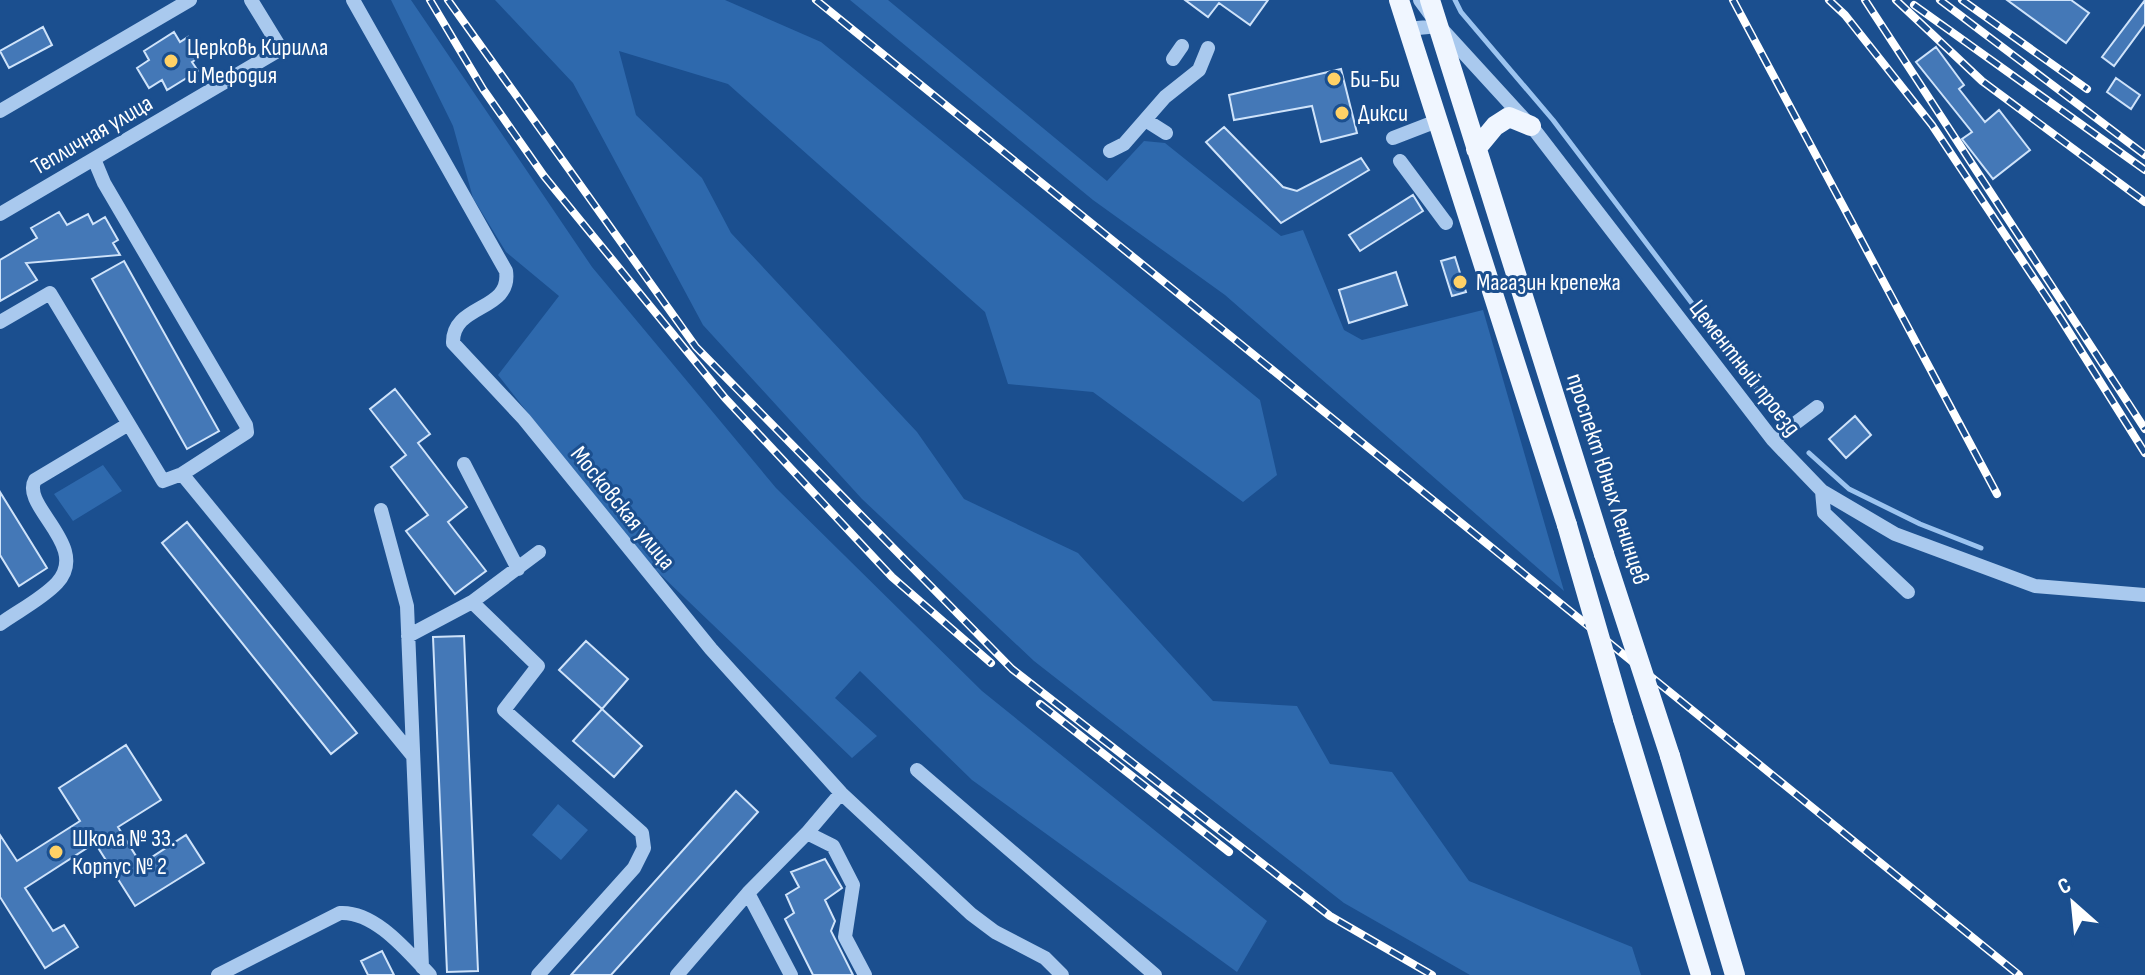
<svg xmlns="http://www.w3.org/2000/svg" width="2145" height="975" font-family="'Sofia Sans Condensed',sans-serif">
  <rect width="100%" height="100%" fill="#1b4f8f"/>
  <path fill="#2e69ad" d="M391,0H411L592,267L776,488L982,691L1267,921L1237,972L972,780L860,671L835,698L877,736L852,758L639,554L498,375L559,296L506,252L473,198L453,126Z
    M495,0H725L821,42L1260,400L1277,475L1243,502L1093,392L1008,384L985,312L728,84L619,51L636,115L702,178L731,233L917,432L964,499L1078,553L1213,701L1297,706L1330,764L1392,772L1469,881L1632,947L1641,975H1470L1344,903L1034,661L862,499L703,325L573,83Z
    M850,0H888L1107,181L1144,141L1165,143L1281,236L1303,230L1344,330L1362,340L1483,310L1564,591L1225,295L1093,200Z
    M103,465L122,491L73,521L54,494Z
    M558,804L588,830L561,860L532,835Z"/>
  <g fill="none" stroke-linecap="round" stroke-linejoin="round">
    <path stroke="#9cc4f0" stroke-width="5" d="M1455,0L1461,12L1553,120L1766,401
      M1809,453L1849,489L1920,524L1981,548"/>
  </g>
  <path fill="#4478b7" stroke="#cfe3fa" stroke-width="2" d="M1185,0H1268L1250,25L1219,3L1208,17Z
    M2007,0H2071L2089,13L2066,43Z
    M2145,0V24L2114,66L2102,57Z
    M43,27L52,45L9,68L0,51Z
    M174,32L180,42L188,37L200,57L192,62L198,71L167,90L162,80L149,88L137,68L149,60L144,51Z
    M1936,47L1964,85L1959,89L1985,122L1999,110L2030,150L1993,179L1962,139L1972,132L1916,62Z
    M1341,69L1357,133L1321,142L1312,106L1234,120L1229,95Z
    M2116,78L2140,95L2131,109L2107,92Z
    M1224,127L1283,187L1297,191L1361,158L1369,170L1281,223L1206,142Z
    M1413,195L1423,211L1360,251L1349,235Z
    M59,212L67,225L88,214L93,224L105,217L118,240L113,243L120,255L26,263L37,280L0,301V260L37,238L31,228Z
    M1455,257L1466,292L1452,296L1441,261Z
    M124,261L219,431L187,449L92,279Z
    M1396,272L1407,305L1349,323L1339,290Z
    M395,389L430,434L418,443L467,507L448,522L486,571L455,594L406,531L428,515L391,467L406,455L370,409Z
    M1855,416L1871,435L1846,458L1829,439Z
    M0,492L47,568L19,586L0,555Z
    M187,522L357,733L331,754L162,543Z
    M464,636L478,971L447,972L433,637Z
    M586,641L628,679L602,709L559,670Z
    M602,709L642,746L614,777L573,741Z
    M126,745L161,800L118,827L141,864L186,835L204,863L135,906L95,843L25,888L53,931L64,925L78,947L45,968L0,897V835L17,861L80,821L59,788Z
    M736,791L758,812L611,975H571Z
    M825,859L842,888L825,900L835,921L831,931L853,975H813L785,919L794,913L786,895L799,887L791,872Z
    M382,951L394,975H368L361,961Z"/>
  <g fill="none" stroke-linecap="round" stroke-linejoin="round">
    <path stroke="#a9c9ee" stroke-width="14" d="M353,0L506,271C512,312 452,303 453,343L524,419L711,649L841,793L971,914L995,932L1045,958L1062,975
      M1420,0L1439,26L1536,132L1773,440L1822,491L1895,534L2035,586L2145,595
      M1407,29L1439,26
      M1173,59L1182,46
      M0,111L190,0
      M1147,121L1166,133
      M1393,138L1437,121
      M1110,151L1124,144L1165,97L1199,70L1208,48
      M1400,161L1446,223
      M0,214L281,49L251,0
      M0,322L50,293L163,481L182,474L247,432L246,425L104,183L94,159
      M1773,440L1817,407
      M464,464L518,569
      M182,474L413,756
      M1822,491L1824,513L1908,592
      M381,510L407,606L422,967
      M0,624C18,611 42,599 57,583C91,546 20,506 35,480L127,425
      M408,636L472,602
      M917,770L1155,975
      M807,833L841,793
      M218,975L340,913C375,911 407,951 430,975
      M538,975L634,868L644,848L642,833L504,710L538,666L472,602L539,552
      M677,975L748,893
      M791,975L748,893L807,833L833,846L853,885L845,937L865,975"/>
    <path stroke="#f0f6ff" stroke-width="20" d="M1399,0L1567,525
      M1430,0L1604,554
      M1476,149L1495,126L1509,117L1531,126
      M1623,719L1701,975
      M1670,756L1735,975"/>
    <defs>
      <path id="rail" d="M430,0L483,89L544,176L725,398L892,577L991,663
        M448,0L696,347L1012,669L1330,916L1432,975
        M816,0L2019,975
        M1733,0L1997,494
        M1829,0L1845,15L1932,125L2059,316L2145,453
        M1865,0L2145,429
        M1896,0L1982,81L2145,202
        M1940,0L2145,155
        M1962,0L2087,89
        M1914,5L2145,170
        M1040,704L1229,852"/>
    </defs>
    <use href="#rail" stroke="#fff" stroke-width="8"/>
    <use href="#rail" stroke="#1b4f8f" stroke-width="5" stroke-dasharray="15" stroke-linecap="butt"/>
    <path stroke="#f0f6ff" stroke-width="20" d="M1567,525L1623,719
      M1604,554L1670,756"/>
  </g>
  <g fill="#ffd166" stroke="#1b4f8f" stroke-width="3">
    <circle cx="171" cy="61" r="8"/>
    <circle cx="1334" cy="79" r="8"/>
    <circle cx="1342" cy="113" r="8"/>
    <circle cx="1460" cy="282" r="8"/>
    <circle cx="56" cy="852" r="8"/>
  </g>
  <g text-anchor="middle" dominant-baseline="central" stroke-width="6" stroke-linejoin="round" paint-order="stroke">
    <g font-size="24" fill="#fff" stroke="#1b4f8f" text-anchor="start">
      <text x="187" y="47">Церковь Кирилла<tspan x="187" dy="28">и Мефодия</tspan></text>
      <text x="1350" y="79">Би-Би</text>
      <text x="1358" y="113">Дикси</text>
      <text x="1476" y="282">Магазин крепежа</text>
      <text x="72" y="838">Школа № 33.<tspan x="72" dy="28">Корпус № 2</tspan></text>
    </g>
    <g font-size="24" fill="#fff" stroke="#1b4f8f">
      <text transform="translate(92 135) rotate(-30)">Тепличная улица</text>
      <text transform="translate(1745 368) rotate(52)">Цементный проезд</text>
      <text transform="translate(1608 479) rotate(72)">проспект Юных Ленинцев</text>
      <text transform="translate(623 508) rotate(51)">Московская улица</text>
    </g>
  </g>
  <g transform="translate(2073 903) rotate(333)" stroke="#1b4f8f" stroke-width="6" paint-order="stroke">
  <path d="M0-6L14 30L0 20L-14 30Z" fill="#ffffff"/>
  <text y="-12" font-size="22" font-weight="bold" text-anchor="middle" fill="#ffffff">С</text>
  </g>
</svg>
